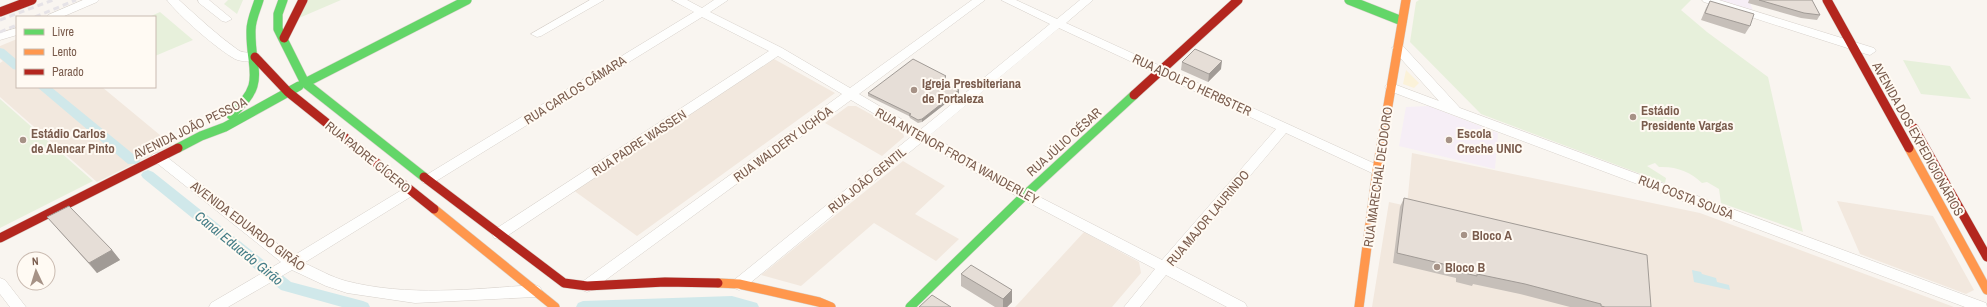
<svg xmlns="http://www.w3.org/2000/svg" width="1987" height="307" font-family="'Archivo Narrow',sans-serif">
  <rect width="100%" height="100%" fill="#f9f5f0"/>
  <path fill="#f2e8de" d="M17,39V87H102L172,145L97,182L0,97V63L3,61L0,59V46Z
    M774,59L835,93L637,236L573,190Z
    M848,106H856L903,132L904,137L882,156L825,123Z
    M1412,153L1700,213L1954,307H1372L1389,202L1407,206Z
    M903,161L945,186L915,214L959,239L936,261L874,223L801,286L761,275Z
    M1837,201L1933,216L1974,290L1966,294L1860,254Z
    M1084,232L1139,262L1141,273L1112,307H1015Z"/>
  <path fill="#f6eef6" d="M1719,0H1749L1753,11Z
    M1429,106L1498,133L1495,169L1399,146L1406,107Z"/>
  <path fill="#e7f0db" d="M228,0H243L237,14L224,4Z
    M307,0H341L299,18Z
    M1419,0H1691L1681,10L1707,32L1768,77L1803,232L1721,203L1719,189L1707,182L1702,183C1691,172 1676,166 1659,167L1655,163L1647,166L1666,178L1665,183L1481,114L1410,42L1416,2Z
    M160,12L193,40L155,56V17H149Z
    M1903,60L1950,66L1971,99L1921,94Z
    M0,99L93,181L0,228Z"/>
  <path fill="#fbf2d9" d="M1406,70L1419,83L1414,88L1403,84Z"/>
  <path fill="#d0e8ea" d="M1692,270L1701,272L1702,274L1716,278L1717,282L1729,285L1730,290L1694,282Z"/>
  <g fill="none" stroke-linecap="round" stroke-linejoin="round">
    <path fill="#d0e8ea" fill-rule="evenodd" d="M0,48L4,49L17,60V70L13,69L0,58Z
      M37,87H51L138,158L140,161L138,164H128Z
      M148,170L153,172L291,282L363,301L368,303L370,307H342L281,290L143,178L141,175L143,172Z
      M732,296L757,303L759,307H576L578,303L583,301Z"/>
    <defs>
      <path id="street" d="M83,0H99L97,2L62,17H46L48,15Z
        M167,0H179C199,18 217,35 238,50C245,55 256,50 261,57C257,63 241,62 235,59C217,49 179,16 167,0Z
        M198,0H209L232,19L226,22L222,21L199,3Z
        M590,0H604L541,36L537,37L531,34Z
        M672,0H687L702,8L714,0H728L710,12L782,48L850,88L972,0H985L859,94L920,130L1050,24L1001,0H1016L1057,19L1080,0H1093L1066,23L1382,167L1384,170L1382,173H1372L1286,133L1174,266L1245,303L1247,307H1227L1166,275L1140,307H1124L1155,269L1020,198L922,142L744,288L739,290L734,288L732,284L734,280L912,136L851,100L592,290L587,292L582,290L580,286L582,282L842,94L778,56L504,238L499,239L494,238L492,234L494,230L769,51L702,17L433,183H423L421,180L423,177L694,12ZM1059,28L1276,129L1162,260L1030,192L930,135Z
        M1702,0H1719L1874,48L1876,51L1870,55L1866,54L1704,2Z
        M17,28V35L0,40V33Z
        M1398,44L1402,45L1460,108L1986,303L1987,307H1965L1387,90L1385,87L1387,84L1391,83L1439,101L1394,51L1392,48Z
        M158,153L163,154L293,256L405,188H415L417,191L415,194L304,263C318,269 331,277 346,281C408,297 472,289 535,285L540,287L542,291L540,295L535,297L415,303L347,293L326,286L292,270L228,307H209L211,303L281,262L153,160L151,157L153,154Z
        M0,278L5,280L26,307H10L0,294Z"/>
      <path id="fast" d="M283,0L278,14V29L305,83L424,177
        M1349,0L1402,21
        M305,83L467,0
        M231,115C268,82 250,72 251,30C251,20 256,10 259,0
        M178,148L201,136L225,127L299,86
        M910,307L1023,197L1134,95"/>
      <path id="slow" d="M1909,148L1987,290
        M434,209L555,307
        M718,283L739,284L819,302L831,307
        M1359,307L1377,170L1406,0"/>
      <path id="jam" d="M1827,0L1909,148
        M0,12L32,0
        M284,38L303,0
        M255,57L288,92L434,209
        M1134,95L1238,0
        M1914,128L1987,257
        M424,177L564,283L587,286L665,282L718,283
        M0,238L178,148"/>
    </defs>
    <use href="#street" stroke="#d7d1cb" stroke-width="1"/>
    <use href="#fast" stroke="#d9d2cb" stroke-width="10"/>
    <use href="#slow" stroke="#d9d2cb" stroke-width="10"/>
    <use href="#jam" stroke="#d9d2cb" stroke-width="10"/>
    <use href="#street" fill="#fefefd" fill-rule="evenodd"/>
    <use href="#fast" stroke="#63d668" stroke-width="9"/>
    <use href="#slow" stroke="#ff974d" stroke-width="9"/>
    <use href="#jam" stroke="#b3261e" stroke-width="9"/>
    <path stroke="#e6e3e7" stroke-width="3" stroke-dasharray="6 4" stroke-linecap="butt" d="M35,17L76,0
      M0,20L53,0
      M0,32L17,25"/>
  </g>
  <path fill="#c6bfb9" d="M1749,0H1812L1820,15L1817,20L1801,18L1748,3Z
    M1710,1L1750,26L1745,34L1701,20L1706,8Z
    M1182,62L1221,69L1208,82L1181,70Z
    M946,76V78L942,82L959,90V93L922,122L918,123L910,118L909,116L868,96V93Z
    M1404,198L1651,307H1570L1520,294L1473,284L1472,286L1456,282V278L1393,263L1400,207Z
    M47,217L112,250L120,260L97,273Z
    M961,274L1012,290V302L1007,307H995L961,286Z"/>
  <path fill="#a19b96" d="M1222,61L1221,69L1208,82L1209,74Z
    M946,76V78L940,83V81Z
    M959,90V93L922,122V119Z
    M112,250L120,260L97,273L89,263Z
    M1012,290V302L1007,307H1003V299Z"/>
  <path fill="#e6ded7" stroke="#a19b96" d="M1759,0H1812L1820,15L1804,13Z
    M1710,1L1754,14L1750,26L1705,13Z
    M1195,49L1222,61L1209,74L1182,62Z
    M913,59L946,76L940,81L959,90L922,119L918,120L909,115L911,114L868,93Z
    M1404,198L1647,255L1651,307H1605L1601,306V304L1525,284L1477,274V276L1460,272V268L1397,253Z
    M69,206L112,250L89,263L47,217Z
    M971,265L1012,290L1003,299L961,274Z
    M932,295L951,307H919Z"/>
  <g fill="#a69286" stroke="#fffaf3" stroke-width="1.5">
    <circle cx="914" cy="90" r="4"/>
    <circle cx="1633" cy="117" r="4"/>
    <circle cx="23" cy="140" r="4"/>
    <circle cx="1449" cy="140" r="4"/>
    <circle cx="1464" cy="235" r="4"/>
    <circle cx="1437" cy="267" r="4"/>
  </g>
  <g text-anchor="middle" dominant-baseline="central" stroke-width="4" stroke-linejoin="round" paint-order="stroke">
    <g font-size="13" font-weight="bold" fill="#7a5c4d" stroke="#fffaf3" text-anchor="start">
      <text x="922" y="83">Igreja Presbiteriana<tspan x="922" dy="15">de Fortaleza</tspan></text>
      <text x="1641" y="110">Estádio<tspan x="1641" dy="15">Presidente Vargas</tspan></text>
      <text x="31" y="133">Estádio Carlos<tspan x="31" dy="15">de Alencar Pinto</tspan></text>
      <text x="1457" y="133">Escola<tspan x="1457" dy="15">Creche UNIC</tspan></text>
      <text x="1472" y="235">Bloco A</text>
      <text x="1445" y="267">Bloco B</text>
    </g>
    <g font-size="13" fill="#7a5c4d" stroke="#fffaf3">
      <text transform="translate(1192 85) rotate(25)">RUA ADOLFO HERBSTER</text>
      <text transform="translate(575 90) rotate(-32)">RUA CARLOS CÂMARA</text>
      <text transform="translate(190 128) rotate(-26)">AVENIDA JOÃO PESSOA</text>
      <text transform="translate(1918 139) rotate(61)">AVENIDA DOS EXPEDICIONÁRIOS</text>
      <text transform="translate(1064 142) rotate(-42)">RUA JÚLIO CÉSAR</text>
      <text transform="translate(639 143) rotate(-33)">RUA PADRE WASSEN</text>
      <text transform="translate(783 144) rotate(-36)">RUA WALDERY UCHÔA</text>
      <text transform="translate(957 156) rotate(29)">RUA ANTENOR FROTA WANDERLEY</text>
      <text transform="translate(368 157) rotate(39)">RUA PADRE CÍCERO</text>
      <text transform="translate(1378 177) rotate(-82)">RUA MARECHAL DEODORO</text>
      <text transform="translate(867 180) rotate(-39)">RUA JOÃO GENTIL</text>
      <text transform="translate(1686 197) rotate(21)">RUA COSTA SOUSA</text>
      <text transform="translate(1208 218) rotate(-50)">RUA MAJOR LAURINDO</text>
      <text transform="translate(248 226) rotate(37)">AVENIDA EDUARDO GIRÃO</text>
    </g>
    <g font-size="14" font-style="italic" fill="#437c86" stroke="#fffaf3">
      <text transform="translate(239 248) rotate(39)">Canal Eduardo Girão</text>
    </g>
  </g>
  <rect x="16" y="16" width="140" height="72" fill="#fffaf3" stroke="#cabbb1"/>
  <rect x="24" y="29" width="20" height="6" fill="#63d668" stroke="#cabbb1"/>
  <text x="52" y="36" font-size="12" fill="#7a5c4d">Livre</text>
  <rect x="24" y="49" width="20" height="6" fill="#ff974d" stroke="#cabbb1"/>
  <text x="52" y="56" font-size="12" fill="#7a5c4d">Lento</text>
  <rect x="24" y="69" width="20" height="6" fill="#b3261e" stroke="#cabbb1"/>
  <text x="52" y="76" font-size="12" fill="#7a5c4d">Parado</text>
  <g transform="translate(36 271) rotate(356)"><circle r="19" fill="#fffaf3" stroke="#cabbb1"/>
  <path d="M0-3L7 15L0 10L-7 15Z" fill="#a69286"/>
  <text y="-6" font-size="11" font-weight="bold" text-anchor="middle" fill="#7a5c4d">N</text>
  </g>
</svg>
